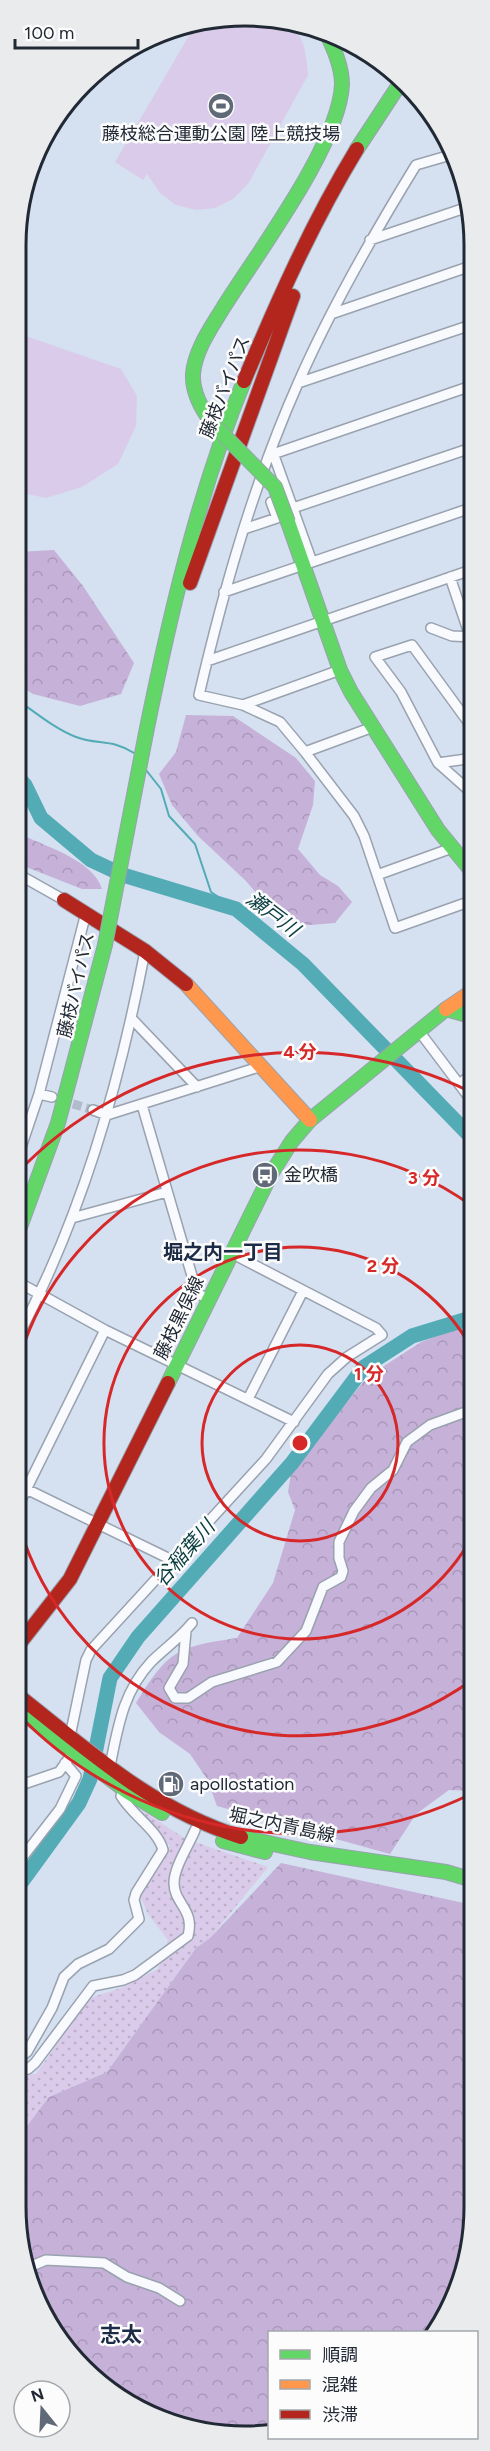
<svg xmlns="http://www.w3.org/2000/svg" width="490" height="2451" font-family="Figtree,'Noto Sans JP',sans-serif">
  <defs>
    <pattern id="grass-dots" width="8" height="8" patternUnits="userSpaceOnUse" patternTransform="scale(1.5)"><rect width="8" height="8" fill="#d9cbe9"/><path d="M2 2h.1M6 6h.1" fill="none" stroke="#baaec8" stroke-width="1.8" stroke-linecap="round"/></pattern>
    <pattern id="forest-crowns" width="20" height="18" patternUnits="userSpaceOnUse" patternTransform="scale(1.5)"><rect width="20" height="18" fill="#c6b1d8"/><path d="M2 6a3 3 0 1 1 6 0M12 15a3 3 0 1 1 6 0" fill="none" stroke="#aa98ba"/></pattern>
  </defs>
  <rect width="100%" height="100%" fill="#d5e0f1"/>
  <path fill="url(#grass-dots)" d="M134,1806L186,1839L268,1867L210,1938L196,1948L107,2072L49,2097L15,2147V2076L36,2074L90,1998L121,1988L158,1969L168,1940L148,1914L140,1895L170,1846Z"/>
  <path fill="url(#forest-crowns)" d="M54,550L83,586L134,663L121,694L80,706L33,694L16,684L17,552Z
    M186,715L233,716L296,758L315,781L313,805L298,849L320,875L338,886L352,902L335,923L297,926L276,916L246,881L198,836L172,805L159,774L176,752Z
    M16,832C43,846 93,859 102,889H82L16,863Z
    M474,1322L473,1791L449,1790L416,1814L390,1854L217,1806L207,1779L190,1754L159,1732L136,1703C169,1650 176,1647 237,1638L273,1583L295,1510L288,1492L291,1473L367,1377L421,1342Z
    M281,1863L473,1905V2236L451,2308L432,2332H270L269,2430L230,2436L157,2418L82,2368L32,2294L15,2206V2145L24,2130L49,2097L107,2072L196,1948L210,1938Z"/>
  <path fill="#d9cbe9" d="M275,17C303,25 306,49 308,75L248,184L233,199L215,208L196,210L176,205L160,193L147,174L143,180L115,162L197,22Z
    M17,333L121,369L137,396L136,426L118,464L82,487L46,498L17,492Z"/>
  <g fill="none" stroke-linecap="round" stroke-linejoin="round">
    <path stroke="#53abb5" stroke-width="2" d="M16,699C35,712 55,729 76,737C97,745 113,739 134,753
      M146,770L161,789L169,816L195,844L211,892L236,909"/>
    <path stroke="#53abb5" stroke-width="15" d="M16,775L25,785L41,818L91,860L123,875L236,909L303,964L474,1140
      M15,1891L79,1803L90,1779L110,1678L138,1637L292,1463L364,1367L412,1336L474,1317"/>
    <path stroke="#b1bbcb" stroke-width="9" stroke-dasharray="9 4.5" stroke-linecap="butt" d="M60,1100L93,1110"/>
    <defs>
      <path id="street" d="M332,48L339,36
        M454,154L416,165C373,235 332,306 299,381C254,482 224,588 199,695L243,705L280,722L305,752L354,816L364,836L395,928L474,900
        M370,240L468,207
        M331,314L474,265
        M298,383L474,324
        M272,450L312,562
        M273,454L474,385
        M293,508L474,447
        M244,529L277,518L271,502
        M450,577L474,648
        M224,592L468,509L474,528
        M431,628L452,636L474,637
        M207,661L474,569
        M243,705L340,670
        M305,752L373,727
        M438,763L474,758
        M474,795L438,763L401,692L375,657L412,645L474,730
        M16,873L64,900
        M377,875L452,848
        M132,1019L197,1087
        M419,1031L474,1104
        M459,1084L467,1078L474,1079
        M39,1094L52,1097
        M142,1105L197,1293L208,1299
        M93,1110L107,1115L262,1066
        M16,1162L39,1094L86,913
        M72,1218L167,1192
        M16,1281L105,1330L294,1422
        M16,1340C81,1219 119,1086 145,951
        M248,1399L303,1291
        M16,1484L174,1561
        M16,1510L105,1330
        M186,1631L183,1664L169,1688L175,1698H188L212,1682L277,1662L306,1631L323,1587L341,1577L343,1571L339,1558V1542L354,1511L371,1488L393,1470L407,1442L430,1425L474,1409
        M69,1741L86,1660L91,1650L266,1459L328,1374L347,1357L382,1335L376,1328L231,1253
        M110,1766C118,1727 123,1692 151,1662C164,1649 180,1638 192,1623
        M15,1787L59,1772L74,1751
        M15,1867L60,1809L76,1776L65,1763
        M15,2061L27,2052L52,2008L64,1977L78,1964L109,1949L139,1919L134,1900L136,1893L163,1850C158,1830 132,1815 121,1796L125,1790
        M15,2072L28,2069L35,2063L93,1986L123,1980L135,1975L188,1936C195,1909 174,1904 174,1883C174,1867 189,1845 195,1830
        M27,2268L46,2260L104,2263L127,2277L159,2288L180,2301"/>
      <path id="fast" d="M357,149L403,79
        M213,424C202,410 192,393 193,374C195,350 211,328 223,308C256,255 340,144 342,84C342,66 333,47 326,32
        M288,522L340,670L351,692L438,830L474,874
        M146,733C170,614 198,494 244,381
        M16,1238L58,1123L105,945
        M168,1383L271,1174L292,1141L310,1120L446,1009L474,1017
        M15,1707L125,1790L162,1813
        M241,1837L310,1852L446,1872L473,1880
        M223,1841L265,1852"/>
      <path id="slow" d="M186,984L310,1120
        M446,1009L474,990"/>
      <path id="jam" d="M244,381C277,302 312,223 357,149
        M190,583L293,296
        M64,900L145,951L186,984
        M16,1648L70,1579L168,1383
        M15,1693C88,1750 151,1809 241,1837"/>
    </defs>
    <use href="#street" stroke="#99a2af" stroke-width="12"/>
    <use href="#fast" stroke="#99a2af" stroke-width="16"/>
    <use href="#slow" stroke="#99a2af" stroke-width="16"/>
    <use href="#jam" stroke="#99a2af" stroke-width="16"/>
    <use href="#street" stroke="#f9fafd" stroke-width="9"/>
    <use href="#fast" stroke="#63d668" stroke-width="14"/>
    <use href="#slow" stroke="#ff974d" stroke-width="14"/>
    <use href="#jam" stroke="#b3261e" stroke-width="14"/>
    <defs>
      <path id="fast-bridge" d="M213,424L275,487L288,522
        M105,945L146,733"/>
    </defs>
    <use href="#fast-bridge" stroke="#99a2af" stroke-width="16" stroke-linecap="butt"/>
    <use href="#fast-bridge" stroke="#63d668" stroke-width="14"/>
  </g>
  <g fill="none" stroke="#d62828" stroke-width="3">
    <circle cx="300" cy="1443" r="98"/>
    <path d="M473 1535A196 196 0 1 1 473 1351"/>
    <path d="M472 1680A293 293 0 0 1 16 1514M16 1370A293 293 0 0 1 472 1206"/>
    <path d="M471 1794A391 391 0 0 1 16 1712M16 1174A391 391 0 0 1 471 1092"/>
  </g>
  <defs>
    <symbol id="stadium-disc" viewBox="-11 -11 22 22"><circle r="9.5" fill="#606977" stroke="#fcfcfc"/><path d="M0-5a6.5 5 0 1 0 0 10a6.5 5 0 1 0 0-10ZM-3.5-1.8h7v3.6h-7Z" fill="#fff"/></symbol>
    <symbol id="bus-disc" viewBox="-11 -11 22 22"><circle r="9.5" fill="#606977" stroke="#fcfcfc"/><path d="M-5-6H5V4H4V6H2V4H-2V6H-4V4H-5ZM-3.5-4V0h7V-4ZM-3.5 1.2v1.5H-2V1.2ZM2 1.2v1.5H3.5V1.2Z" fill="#fff"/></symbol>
    <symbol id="fuel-disc" viewBox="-11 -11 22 22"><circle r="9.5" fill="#606977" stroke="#fcfcfc"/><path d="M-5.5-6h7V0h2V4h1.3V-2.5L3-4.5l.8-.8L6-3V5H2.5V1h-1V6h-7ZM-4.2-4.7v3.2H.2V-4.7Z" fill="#fff"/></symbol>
  </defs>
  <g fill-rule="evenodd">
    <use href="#stadium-disc" x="206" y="91" width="30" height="30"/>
    <use href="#bus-disc" x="250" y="1160" width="30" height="30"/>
    <use href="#fuel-disc" x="156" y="1769" width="30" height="30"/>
  </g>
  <g text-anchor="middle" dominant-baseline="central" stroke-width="5" stroke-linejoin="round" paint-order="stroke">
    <g font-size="18" fill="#212935" stroke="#fcfcfc" text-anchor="start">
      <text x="221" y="134" text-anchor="middle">藤枝総合運動公園 陸上競技場</text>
      <text x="284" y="1175">金吹橋</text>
      <text x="190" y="1784">apollostation</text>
    </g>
    <g font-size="18" fill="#212935" stroke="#fcfcfc">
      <text transform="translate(225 387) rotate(-69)">藤枝バイパス</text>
      <text transform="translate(76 985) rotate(-77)">藤枝バイパス</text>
      <text transform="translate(179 1318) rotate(-64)">藤枝黒俣線</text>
      <text transform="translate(282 1825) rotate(12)">堀之内青島線</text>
    </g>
    <g font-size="20" font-style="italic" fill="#083c3f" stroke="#fcfcfc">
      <text transform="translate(273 914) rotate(37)">瀬戸川</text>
      <text transform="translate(184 1553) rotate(-49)">谷稲葉川</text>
    </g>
    <g font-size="20" font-weight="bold" fill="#1d2c46" stroke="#fcfcfc">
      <text x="223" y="1252">堀之内一丁目</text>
    </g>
    <g font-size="21" font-weight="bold" fill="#1d2c46" stroke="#fcfcfc">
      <text x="121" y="2334">志太</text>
    </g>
  </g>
  <path d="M0 0H490V2451H0ZM245 26H245A219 219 0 0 1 464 245V2207A219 219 0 0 1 245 2426H245A219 219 0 0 1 26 2207V245A219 219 0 0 1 245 26Z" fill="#eaebec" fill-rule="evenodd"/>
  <path fill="none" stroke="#212935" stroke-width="3" d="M245 26H245A219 219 0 0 1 464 245V2207A219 219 0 0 1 245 2426H245A219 219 0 0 1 26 2207V245A219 219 0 0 1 245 26Z"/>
  <circle cx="300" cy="1443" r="9" fill="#d62828" stroke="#fcfcfc" stroke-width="3"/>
  <g font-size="18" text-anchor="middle" font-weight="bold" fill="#d62828" stroke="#fcfcfc" stroke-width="5" stroke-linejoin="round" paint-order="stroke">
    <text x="300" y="1058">4 分</text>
    <text x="424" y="1184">3 分</text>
    <text x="383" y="1272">2 分</text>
    <text x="369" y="1380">1 分</text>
  </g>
  <rect x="268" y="2331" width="210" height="108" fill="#fcfcfc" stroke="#a4a8ac" stroke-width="1.5"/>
  <rect x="280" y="2350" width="30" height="9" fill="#63d668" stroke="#a4a8ac" stroke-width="1.5"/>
  <text x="322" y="2361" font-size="18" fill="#212935">順調</text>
  <rect x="280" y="2380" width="30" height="9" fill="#ff974d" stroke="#a4a8ac" stroke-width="1.5"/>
  <text x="322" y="2391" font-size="18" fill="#212935">混雑</text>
  <rect x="280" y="2410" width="30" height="9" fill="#b3261e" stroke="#a4a8ac" stroke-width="1.5"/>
  <text x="322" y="2421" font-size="18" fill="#212935">渋滞</text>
  <g transform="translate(42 2409) rotate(342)"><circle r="28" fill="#fcfcfc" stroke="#a4a8ac" stroke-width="1.5"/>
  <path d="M0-4.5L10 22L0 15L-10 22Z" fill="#606977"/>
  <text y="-9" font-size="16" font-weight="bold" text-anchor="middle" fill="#212935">N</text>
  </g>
  <path d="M15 39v9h123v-9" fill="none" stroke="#212935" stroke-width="3"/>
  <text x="24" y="39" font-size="18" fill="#212935" stroke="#fcfcfc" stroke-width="4.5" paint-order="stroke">100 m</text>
</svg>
